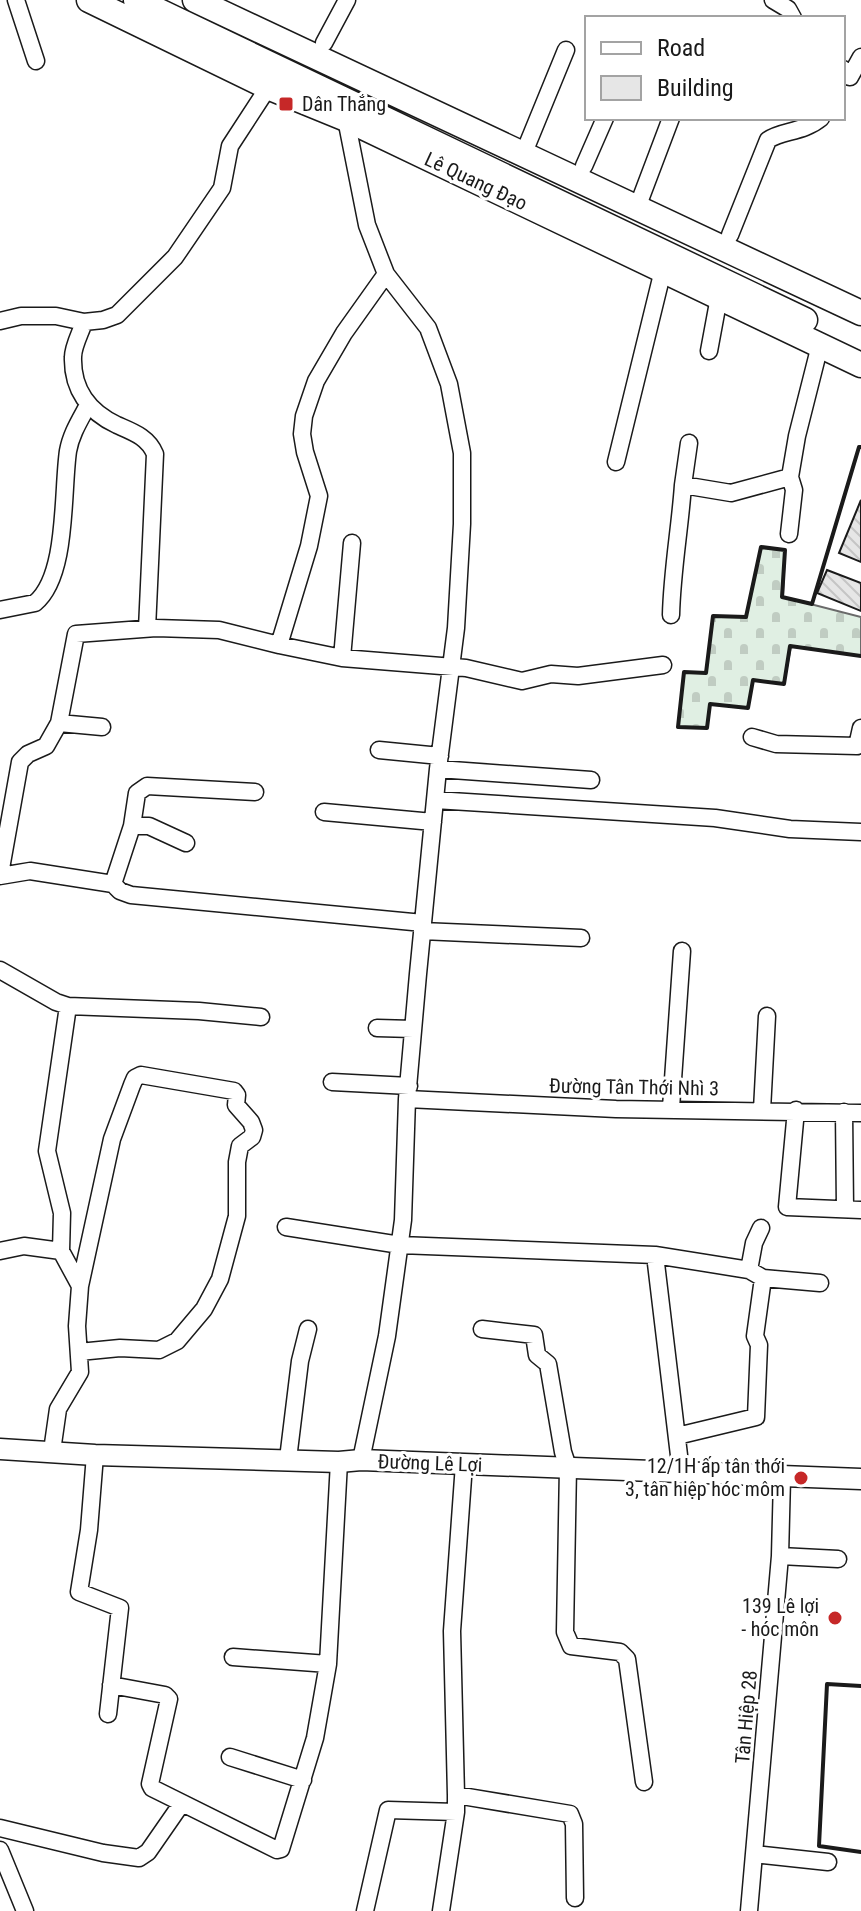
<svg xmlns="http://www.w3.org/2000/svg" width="861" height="1911" font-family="'Roboto Condensed',sans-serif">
  <defs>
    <pattern id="cemetery-stones" width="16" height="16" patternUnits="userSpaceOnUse" patternTransform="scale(2)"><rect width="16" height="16" fill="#e0efe3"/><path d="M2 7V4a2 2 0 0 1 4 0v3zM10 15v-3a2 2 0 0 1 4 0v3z" fill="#c0ccc2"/></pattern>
    <pattern id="building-back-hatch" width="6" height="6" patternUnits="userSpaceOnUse" patternTransform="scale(2)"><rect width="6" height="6" fill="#e6e6e6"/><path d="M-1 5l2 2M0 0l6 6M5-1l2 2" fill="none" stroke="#c5c5c5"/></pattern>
  </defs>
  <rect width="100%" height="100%" fill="#fff"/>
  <path fill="url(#cemetery-stones)" stroke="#6a6a6a" stroke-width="2" d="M761,547L785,550L783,597L861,617V656L791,646L784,684L753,680L748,708L710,704L707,728L678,727L684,672H706L713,616L746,617Z"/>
  <path fill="url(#building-back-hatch)" stroke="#1a1a1a" stroke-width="2" d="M861,500V562L839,553Z
    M827,570L861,583V611L817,593Z"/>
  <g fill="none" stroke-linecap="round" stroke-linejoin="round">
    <defs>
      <path id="minor" d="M16,0L36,61
        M773,0L788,9L793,18
        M324,43L347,0
        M843,69L850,77L861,57
        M348,115L346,119L367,225L386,274L428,328L449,384L462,453V524L456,628L438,769L418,974L407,1099L403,1220L387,1336L361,1460
        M523,155L566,50
        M584,166L605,118
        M637,208L671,118
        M730,235L768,140C782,130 803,133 821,118
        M0,321L21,316H56L84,322L103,320L117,315L175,257L222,188L230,146L273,80
        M84,322C81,332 73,346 73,357C72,389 89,412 117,425C133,432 148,437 155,454L147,629
        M709,351L719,297
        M689,443L683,485L731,493L790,477L797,436L820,345
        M616,462L663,270
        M789,534L794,490L790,477
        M352,543L342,658L466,668L522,681L551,674L578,676L663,665
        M0,610L35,603C68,576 62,492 68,451C71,434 80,420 88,405
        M671,615C672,571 680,528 683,485
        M342,658L279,645L309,546L319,496L305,452L302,434L304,416L316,381L344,333L386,274
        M102,727L59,723L76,634L156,628L219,630L279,645
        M752,737L776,744L857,746L861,728
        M379,750L440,756
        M438,769L591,780
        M435,800L715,818L790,829L861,832
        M324,812L433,822
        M132,826H149L186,843
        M0,874L20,762L28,754L46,746L59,723
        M0,876L30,871L113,884L120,891L131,895L423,923
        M113,884L132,826L137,793L147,786L255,792
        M422,931L581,938
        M0,970L56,1002L68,1006L199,1011L261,1017
        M68,1006L47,1151L62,1213L61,1251L80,1286
        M377,1028L413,1029
        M332,1082L409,1086
        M407,1099L616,1109L861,1113
        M671,1108L682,951
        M762,1110L767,1016
        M796,1110L787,1207L861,1210
        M844,1112L845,1209
        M286,1227L400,1245L655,1255L749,1270L763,1278L820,1283
        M0,1251L24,1246L61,1251
        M655,1255L681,1472
        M749,1270L754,1243L761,1228
        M482,1329L534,1335L537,1355L548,1364L563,1452L568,1467L565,1632L571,1646L620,1652L627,1659L644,1782
        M677,1436L756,1417L759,1345L755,1336L763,1278
        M52,1451L58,1409L80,1372L77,1326L80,1286L112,1139L132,1085L135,1078L141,1075L234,1091L237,1095L236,1105L251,1122L254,1130L252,1137L240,1146L237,1162V1216L220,1279L204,1309L177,1341L159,1350L120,1348L79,1352
        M95,1455L89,1530L79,1592L120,1608L108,1714
        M288,1459L300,1361L308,1329
        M464,1464L452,1631L456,1795L570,1814L574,1824L575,1898
        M780,1556L838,1559
        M233,1657L328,1664
        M111,1685L165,1695L169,1699L150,1784L152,1788L277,1850L281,1849L315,1738L328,1664L339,1462
        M230,1757L303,1780
        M0,1828L103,1853L139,1858L148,1852L182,1803
        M0,1850L25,1911
        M754,1854L828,1862
        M365,1911L388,1810L456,1812V1795
        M441,1911L456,1812
        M749,1911L780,1556L782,1478"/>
      <path id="major" d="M0,1449L95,1455L339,1462L361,1460L861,1479"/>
      <path id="highway" d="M89,0L270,88L346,119L861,365
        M136,0L805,320
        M195,0L861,313"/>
    </defs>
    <use href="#minor" stroke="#1a1a1a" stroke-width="19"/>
    <use href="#major" stroke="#1a1a1a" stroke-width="23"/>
    <use href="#highway" stroke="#1a1a1a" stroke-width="27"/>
    <use href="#minor" stroke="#fff" stroke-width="16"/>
    <use href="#major" stroke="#fff" stroke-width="20"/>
    <use href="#highway" stroke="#fff" stroke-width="24"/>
    <path stroke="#1a1a1a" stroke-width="4" d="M861,447H859L812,604L782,597L785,550L761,547L746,617L713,616L706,673L684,672L678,727L707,728L710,704L748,708L753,680L784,684L790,646L861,656
      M861,1686L827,1684L819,1846L861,1852"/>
  </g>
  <g fill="#c62828" stroke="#fff" stroke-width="3">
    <rect x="278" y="96" width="16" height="16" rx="4"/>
    <circle cx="801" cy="1478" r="8"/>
    <circle cx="835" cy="1618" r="8"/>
  </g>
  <g text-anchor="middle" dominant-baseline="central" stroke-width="6" stroke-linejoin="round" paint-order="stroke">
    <g font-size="20" fill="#1a1a1a" stroke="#fff" text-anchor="end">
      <text x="302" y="104" text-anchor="start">Dân Thắng</text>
      <text x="785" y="1466">12/1H ấp tân thới<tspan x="785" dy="23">3, tân hiệp hóc môm</tspan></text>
      <text x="819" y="1606">139 Lê lợi<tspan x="819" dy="23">- hóc môn</tspan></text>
    </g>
    <g font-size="20" fill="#1a1a1a" stroke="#fff">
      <text transform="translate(476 181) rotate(25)">Lê Quang Đạo</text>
      <text transform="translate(634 1087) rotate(1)">Đường Tân Thới Nhì 3</text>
      <text transform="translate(430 1463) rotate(2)">Đường Lê Lợi</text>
      <text transform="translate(746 1717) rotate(-85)">Tân Hiệp 28</text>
    </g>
  </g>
  <rect x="585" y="16" width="260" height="104" fill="#ffffff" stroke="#a3a3a3" stroke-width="2"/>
  <rect x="601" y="42" width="40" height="12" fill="#ffffff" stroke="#a3a3a3" stroke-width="2"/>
  <text x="657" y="56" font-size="24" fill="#1a1a1a">Road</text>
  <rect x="601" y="76" width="40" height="24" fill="#e6e6e6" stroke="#a3a3a3" stroke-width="2"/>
  <text x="657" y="96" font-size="24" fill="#1a1a1a">Building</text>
</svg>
